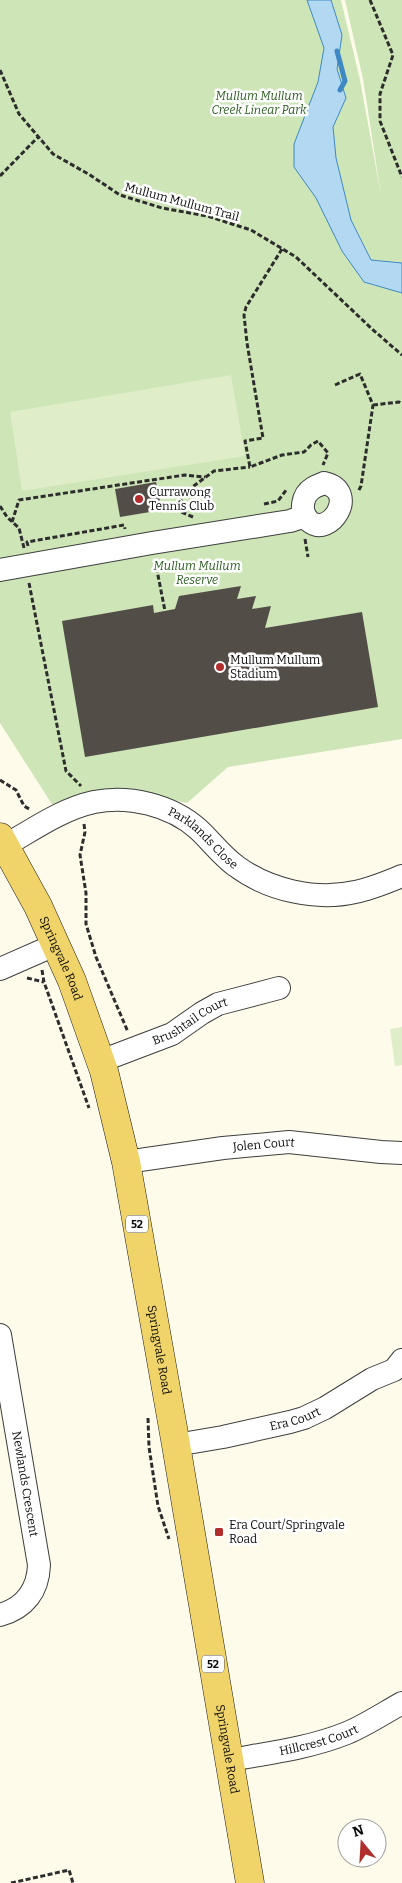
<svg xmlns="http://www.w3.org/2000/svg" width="402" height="1883" font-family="Bitter,serif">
  <rect width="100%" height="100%" fill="#fefbeb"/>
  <path fill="#cde5b7" d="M0,0H341L360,80L381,195L363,79L345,0H402V739L228,767L187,803L137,792L57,812L0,723Z"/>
  <path fill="#dfedc8" d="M231,375L245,456L22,491L10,412Z
    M402,1027V1065L395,1066L390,1029Z"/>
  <path fill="#b3d8f2" stroke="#3e89c4" d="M307,0H331L342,35L337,69L346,98L333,127L336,158L351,220L371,260L402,263V293L364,282L342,251L316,198L294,167V144L318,82L324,48Z"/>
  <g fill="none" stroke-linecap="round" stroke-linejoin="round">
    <path stroke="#3e89c4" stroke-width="5" d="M337,51L345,81L340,90"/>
  </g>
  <path fill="#534d48" d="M156,482L162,510L120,517L115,489Z
    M241,586L237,599L256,596L252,609L271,606L265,628L362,612L378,707L85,757L62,621L153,605L154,613L175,609L179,596Z"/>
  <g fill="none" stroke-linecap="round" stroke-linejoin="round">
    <defs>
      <g id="minor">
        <path d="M324,483C360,491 330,539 309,521C299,512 302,495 313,488C316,486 320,485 324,483Z"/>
        <path d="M0,570L152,543L290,521L305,516"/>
        <path id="s1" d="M6,845C34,829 62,809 94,802C129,795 171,805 198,829C211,841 222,856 236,866C268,890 316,901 355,892C371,889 387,882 402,876"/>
        <path d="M0,969L57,944"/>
        <path id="s2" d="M101,1061L172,1034L202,1013L218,1004L279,988"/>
        <path id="s3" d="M126,1162L223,1148L289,1142L381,1152L402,1153"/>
        <path id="s4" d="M0,1335L39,1565C38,1591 25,1608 0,1615"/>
        <path id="s5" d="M176,1445L223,1437L290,1422L304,1418L325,1408L372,1379L394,1370L402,1360"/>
        <path id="s6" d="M230,1760C269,1753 310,1748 347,1733C366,1725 384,1713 402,1703"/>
      </g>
      <g id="major">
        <path id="s7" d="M0,837L38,906L72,981L104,1071L126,1162L176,1445L250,1883"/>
      </g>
    </defs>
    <use href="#minor" stroke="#3e3e3e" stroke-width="24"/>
    <use href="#major" stroke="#1c1c1c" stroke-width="29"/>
    <path stroke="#2d2d2d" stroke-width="3" stroke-dasharray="5 2.5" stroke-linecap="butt" d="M370,0L393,55L380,94V121L402,177
      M0,70L19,114L53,154L90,175L120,195L162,208L207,216L251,230L296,257L372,329L402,355
      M0,176L38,137
      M282,249L246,307L244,315L247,343L263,438L245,441L250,467L282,455L304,452L311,445L318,441L328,453L323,465
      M335,385L360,374L373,405L361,486L358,492
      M373,405L399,402L402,404
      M264,504L278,501L287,489
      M0,506L7,517L19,528L24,548
      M193,517L179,511L181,500L191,488L214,471L250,467
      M12,522L19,500L185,475L205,477
      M305,539L308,557
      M28,546L27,542L124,525L125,529
      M155,560L165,611
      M29,583L66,771L81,786
      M0,780L16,790L24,806L31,810
      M84,824L85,832L80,855L86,893V924L96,957L128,1032
      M42,970L44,982L89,1108
      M27,978L44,982
      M148,1418L149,1447L158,1506L169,1539
      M11,1883L69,1870L73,1883"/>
    <use href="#minor" stroke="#fff" stroke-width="22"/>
    <use href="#major" stroke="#f0d469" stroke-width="28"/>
  </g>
  <g fill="#b12d2e" stroke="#fff" stroke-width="2">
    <circle cx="139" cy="499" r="5"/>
    <circle cx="220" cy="667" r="5"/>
    <rect x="214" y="1527" width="10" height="10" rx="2.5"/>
  </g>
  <g text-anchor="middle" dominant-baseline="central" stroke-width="5" stroke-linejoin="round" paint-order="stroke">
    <g fill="#fff" stroke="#545454" stroke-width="1">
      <rect x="126" y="1215.5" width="22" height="17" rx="4"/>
      <rect x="202" y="1655.5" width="22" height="17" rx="4"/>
    </g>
    <g font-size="11" font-weight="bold" fill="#0b0b0b">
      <text x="137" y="1224">52</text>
      <text x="213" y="1664">52</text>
    </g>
    <g font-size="12" font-style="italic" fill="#2b5e20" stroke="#fff">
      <text x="259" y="96">Mullum Mullum<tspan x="259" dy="14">Creek Linear Park</tspan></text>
      <text x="197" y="566">Mullum Mullum<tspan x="197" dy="14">Reserve</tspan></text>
    </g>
    <g font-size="12" fill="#0b0b0b" stroke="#fff">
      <text transform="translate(182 202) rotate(15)">Mullum Mullum Trail</text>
      <text stroke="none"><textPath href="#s1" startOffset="219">Parklands Close</textPath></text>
      <text stroke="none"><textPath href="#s7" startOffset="136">Springvale Road</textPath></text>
      <text stroke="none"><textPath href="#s2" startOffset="98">Brushtail Court</textPath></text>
      <text stroke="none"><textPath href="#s3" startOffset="139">Jolen Court</textPath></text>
      <text stroke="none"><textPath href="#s7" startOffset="541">Springvale Road</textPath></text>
      <text stroke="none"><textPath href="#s5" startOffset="122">Era Court</textPath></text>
      <text stroke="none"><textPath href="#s4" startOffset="151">Newlands Crescent</textPath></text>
      <text stroke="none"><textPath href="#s6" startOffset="91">Hillcrest Court</textPath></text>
      <text stroke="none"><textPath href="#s7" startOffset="946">Springvale Road</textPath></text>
    </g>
    <g font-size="12" fill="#0b0b0b" stroke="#fff" text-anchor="start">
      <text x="149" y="492">Currawong<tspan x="149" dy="14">Tennis Club</tspan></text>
      <text x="230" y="660">Mullum Mullum<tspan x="230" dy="14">Stadium</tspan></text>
      <text x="229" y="1525">Era Court/Springvale<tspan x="229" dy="14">Road</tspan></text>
    </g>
  </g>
  <g transform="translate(362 1843) rotate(342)"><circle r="24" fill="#ffffff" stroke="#9d9d9d"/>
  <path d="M0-4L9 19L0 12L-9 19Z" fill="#b12d2e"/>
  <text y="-8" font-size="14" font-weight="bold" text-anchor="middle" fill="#0b0b0b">N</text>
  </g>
</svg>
